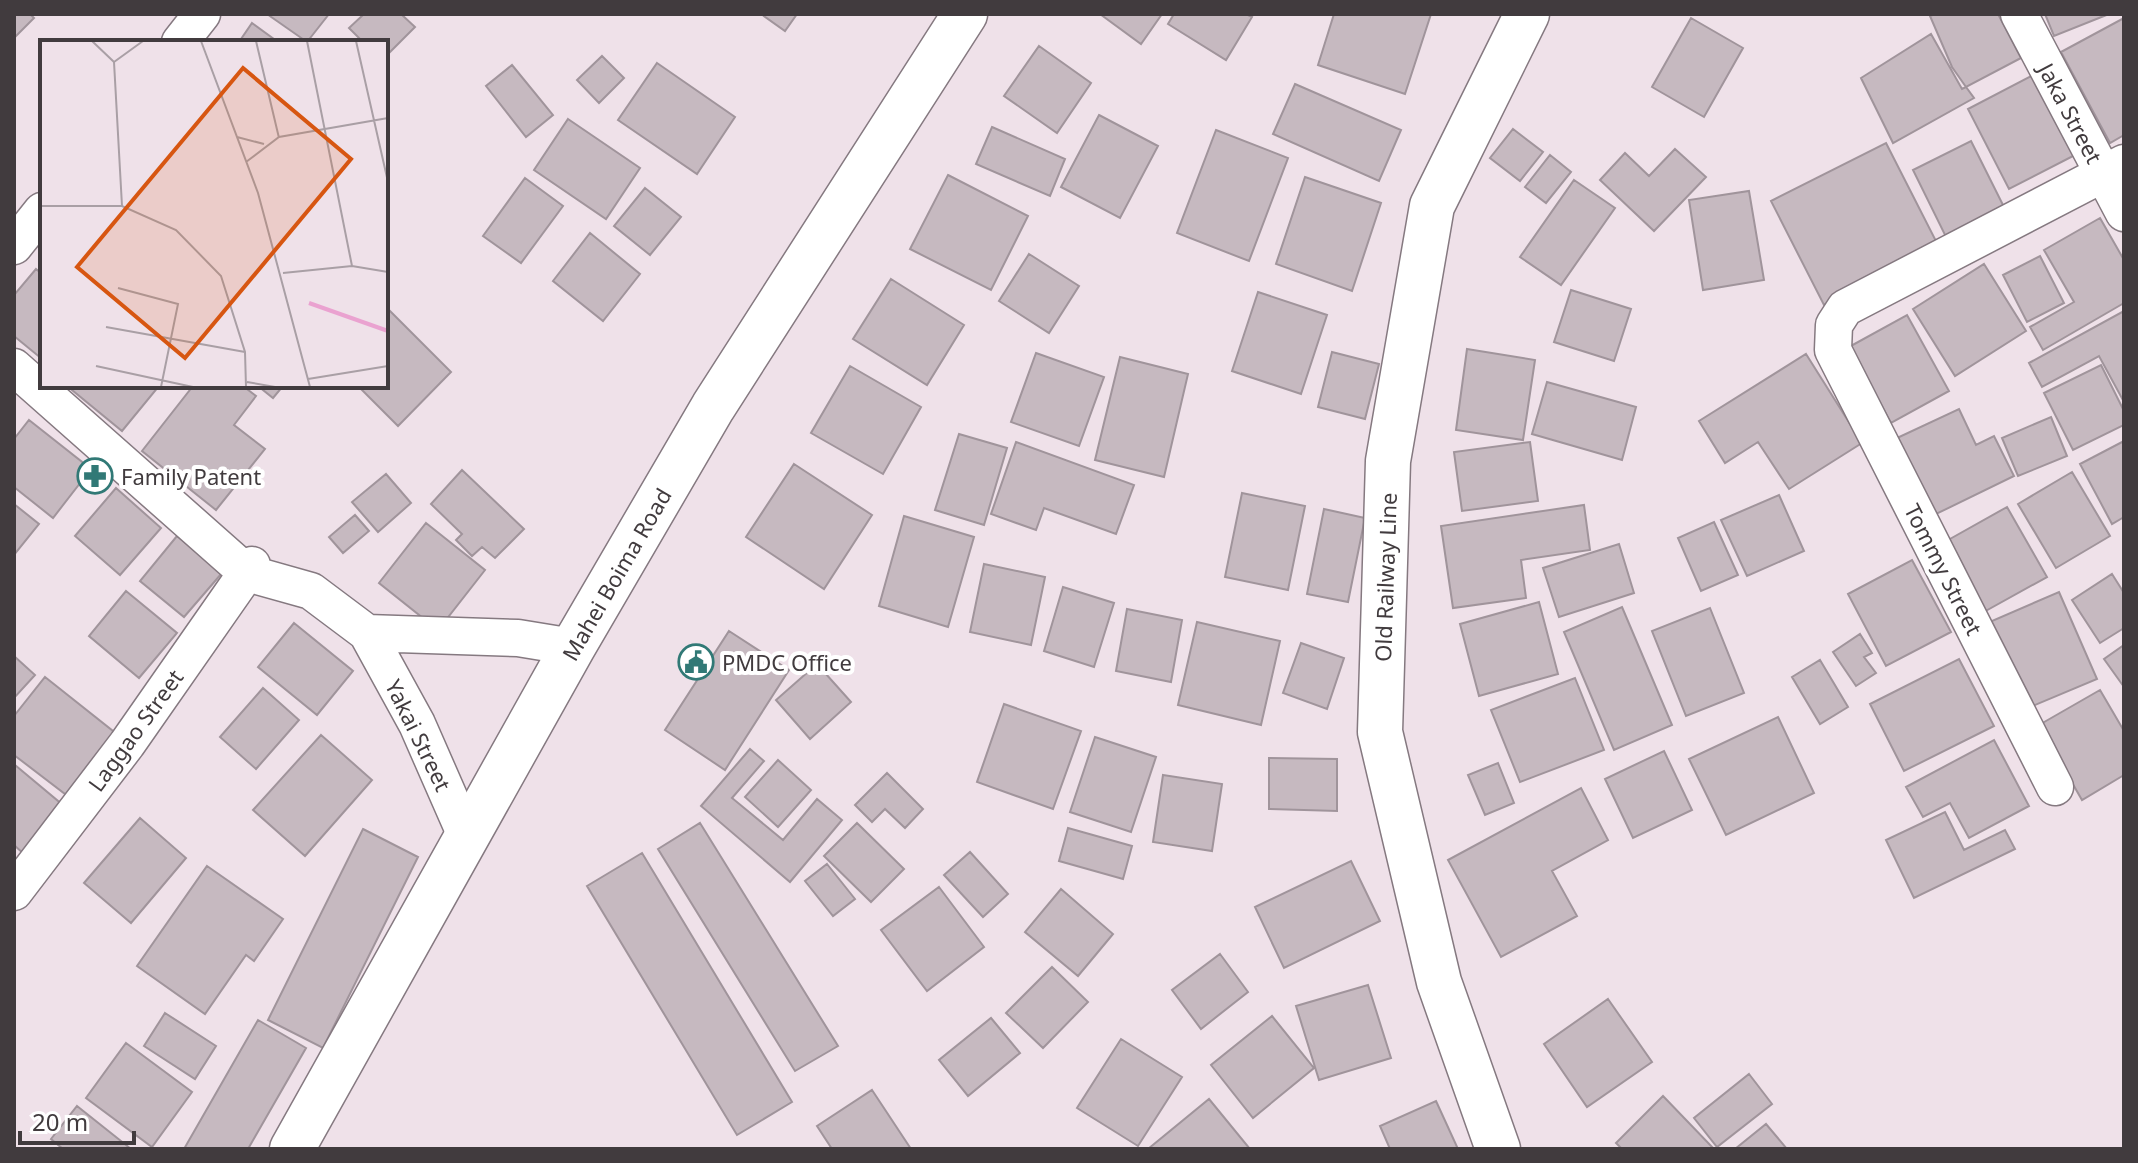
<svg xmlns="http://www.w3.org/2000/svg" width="2138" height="1163" font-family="'Noto Sans',sans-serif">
  <rect width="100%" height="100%" fill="#efe1e9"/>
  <path fill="#c6b9c0" stroke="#a0949b" stroke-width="2" d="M14,14H30L34,18L14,38Z
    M267,14H329L307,42Z
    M364,14H401L415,27L386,56V42H363L349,28Z
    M761,14H797L785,31Z
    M1100,14H1162L1141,44Z
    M1174,14H1246L1252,17L1226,60L1168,24Z
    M1334,14H1431L1405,94L1318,65Z
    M1935,14H1998L2021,58L1966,87L1952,67L1930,16Z
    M2045,14H2109L2054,36Z
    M1691,18L1743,48L1704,117L1652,87Z
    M2124,18V135L2110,143L2061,52Z
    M252,23L278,42H239Z
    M1931,34L1962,89L1966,87L1974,98L1893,143L1861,78Z
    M1039,46L1091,83L1057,133L1004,96Z
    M602,56L624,78L599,103L577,80Z
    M657,63L735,117L697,174L618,120Z
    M512,65L553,115L526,137L486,86Z
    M2033,75L2075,155L2009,189L1968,109Z
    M1295,84L1401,130L1379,181L1273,134Z
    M1099,115L1158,146L1120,218L1061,187Z
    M568,119L640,168L606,219L534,170Z
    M992,127L1065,159L1050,196L976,164Z
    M1513,129L1543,152L1520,181L1490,158Z
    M1216,130L1288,158L1249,261L1177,233Z
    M1971,141L2008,215L1949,243L1913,170Z
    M1886,143L1939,247L1824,305L1771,201Z
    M1675,149L1706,177L1654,231L1600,180L1625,153L1649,176Z
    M1550,155L1571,172L1546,203L1525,187Z
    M948,175L1028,216L991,290L910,249Z
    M1305,177L1381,203L1352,291L1276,264Z
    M525,178L563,206L521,263L483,236Z
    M1574,180L1615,208L1561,285L1520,257Z
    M645,188L681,217L650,255L614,226Z
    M1749,191L1764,280L1703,290L1689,200Z
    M2100,218L2124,260V303L2043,350L2030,327L2074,302L2044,250Z
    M590,233L640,274L603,321L553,281Z
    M1029,254L1079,286L1049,333L999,301Z
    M2040,256L2064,303L2027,322L2003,275Z
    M1984,264L2026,331L1955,376L1913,309Z
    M36,269L42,274V359L14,336V295Z
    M891,279L964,325L927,385L853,339Z
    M1571,290L1631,309L1614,361L1554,342Z
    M1258,292L1327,315L1301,394L1232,371Z
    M386,307L451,372L398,426L358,386H386Z
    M2124,311V402L2099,356L2042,387L2029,363Z
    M1907,315L1949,391L1891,423L1849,347Z
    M1467,349L1535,360L1523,440L1456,430Z
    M1332,352L1379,364L1365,419L1318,407Z
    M1036,353L1104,377L1079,446L1011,422Z
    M1806,354L1862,443L1789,489L1758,442L1725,463L1699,421Z
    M1120,357L1188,374L1164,477L1095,460Z
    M2101,365L2124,411V425L2073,450L2044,393Z
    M850,366L921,407L883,474L811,433Z
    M1547,382L1636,407L1622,460L1532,434Z
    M75,386H159L122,431L72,390Z
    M193,386H243L256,396L234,425L265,449L216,510L142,451Z
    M258,386H283L273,398Z
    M1959,409L1976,445L1994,436L2014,476L1934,515L1897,438Z
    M2051,417L2067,456L2018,476L2002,438Z
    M29,420L91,469L53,518L14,487V439Z
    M959,434L1007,448L984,525L935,510Z
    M2124,441V517L2112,524L2080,464Z
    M1016,442L1134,485L1116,534L1044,508L1036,530L991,514Z
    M1530,442L1538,501L1462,511L1454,452Z
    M794,464L872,515L824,589L746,537Z
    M462,470L524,529L495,558L482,547L472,556L456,540L462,534L431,504Z
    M2072,472L2110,536L2056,568L2018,504Z
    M386,474L411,503L378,532L352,502Z
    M116,488L161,528L120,575L75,536Z
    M1242,493L1305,506L1288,590L1225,577Z
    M1779,495L1804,551L1747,576L1721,520Z
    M14,504L39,524L14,555Z
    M1584,505L1590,550L1521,560L1526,598L1453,608L1441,526Z
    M2007,507L2047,577L1982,613L1941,544Z
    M1324,509L1365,518L1348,602L1307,594Z
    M355,515L369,531L343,553L329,537Z
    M904,516L974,537L948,627L879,606Z
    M1714,522L1738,575L1701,591L1678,538Z
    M426,523L485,570L438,630L379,583Z
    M177,536L222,573L184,617L140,581Z
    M1619,544L1634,593L1559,617L1543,568Z
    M1912,560L1951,632L1886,666L1848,594Z
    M984,564L1045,577L1031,645L970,632Z
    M2112,574L2124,593V628L2100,643L2072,600Z
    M1063,587L1114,603L1094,667L1044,651Z
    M126,591L177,633L139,678L89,636Z
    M2059,592L2097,679L2023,710L1985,624Z
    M1539,602L1558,674L1479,696L1460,624Z
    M1622,607L1672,725L1614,750L1564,632Z
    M1710,608L1744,693L1686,716L1652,631Z
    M1127,609L1182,620L1171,682L1116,671Z
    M1197,622L1280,641L1261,725L1178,705Z
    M294,623L353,671L317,715L258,667Z
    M729,631L789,670L725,770L665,730Z
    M1860,634L1872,653L1864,657L1876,673L1856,686L1833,652Z
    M1301,643L1344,658L1327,709L1283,693Z
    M2124,645V687L2104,659Z
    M14,656L35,675L14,698Z
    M1959,659L1994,726L1904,771L1870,704Z
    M1820,660L1848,707L1820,724L1792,677Z
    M817,664L851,702L810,739L776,700Z
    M45,677L118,735L69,797L14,755V716Z
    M1575,678L1604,750L1520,782L1491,710Z
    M263,688L299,720L256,769L220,737Z
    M2100,690L2124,731V775L2082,800L2039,725Z
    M1004,704L1081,731L1053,809L977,782Z
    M1778,717L1814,793L1726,835L1689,759Z
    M321,735L372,780L305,856L253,810Z
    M1095,737L1156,757L1131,832L1070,812Z
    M1994,740L2029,806L1969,838L1950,803L1923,817L1906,787Z
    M750,749L764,761L732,798L783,840L817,799L842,820L790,882L701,806Z
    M1664,751L1692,810L1633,838L1605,779Z
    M1269,758L1337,759V811L1269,809Z
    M778,760L811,790L778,827L745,797Z
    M1498,763L1514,803L1485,815L1468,775Z
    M15,765L64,806L24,854L14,845Z
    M887,773L923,809L905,828L885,809L872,822L855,805Z
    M1163,775L1222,784L1212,851L1153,842Z
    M1581,788L1608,840L1552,871L1577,916L1501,957L1448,860Z
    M1945,812L1964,850L2005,830L2015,849L1914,898L1886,840Z
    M140,818L186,858L131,923L84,883Z
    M700,823L838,1046L795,1071L658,849Z
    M857,823L904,869L871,902L824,856Z
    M1068,828L1132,846L1123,879L1059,861Z
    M363,829L418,857L323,1048L268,1020Z
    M970,852L1008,894L983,917L944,875Z
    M642,853L792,1102L737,1135L587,886Z
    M1351,861L1380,921L1284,968L1255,907Z
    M827,864L855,899L833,916L805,881Z
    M207,866L283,919L254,961L246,955L205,1014L137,966Z
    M939,887L984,947L927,991L881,930Z
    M1061,889L1113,934L1078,976L1025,932Z
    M1220,954L1248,992L1201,1029L1172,990Z
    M1052,967L1088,1002L1043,1048L1006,1013Z
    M1368,985L1391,1058L1319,1080L1296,1006Z
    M1608,999L1652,1062L1587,1107L1544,1044Z
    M165,1013L216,1046L195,1079L144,1046Z
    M1272,1016L1314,1068L1253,1118L1211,1065Z
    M991,1018L1020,1053L968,1096L939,1060Z
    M258,1020L306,1048L248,1149H184Z
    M1121,1039L1182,1077L1138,1146L1077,1108Z
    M126,1043L192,1092L152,1147L86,1098Z
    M1749,1074L1772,1104L1717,1147L1694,1118Z
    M872,1090L911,1149H832L817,1126Z
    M1663,1096L1714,1149H1622L1616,1143Z
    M1209,1099L1250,1149H1148Z
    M1436,1101L1458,1149H1390L1380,1126Z
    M77,1106L131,1149H63L51,1139Z
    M1766,1124L1787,1149H1735Z"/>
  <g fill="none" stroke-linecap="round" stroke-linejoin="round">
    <defs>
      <path id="street" d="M2019,14L2124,213
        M180,42L202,14
        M14,246L42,211
        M14,367L247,573L311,591L367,633L417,724L467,838
        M367,633L518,638L573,647
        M2055,787L1833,350L1834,325L1845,308L2124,163
        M14,892L127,744L252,565"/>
      <path id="secondary" d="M1498,1149L1439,982L1380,732L1388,461L1432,206L1527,14"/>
      <path id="primary" d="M292,1149L573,647L713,407L965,14"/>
    </defs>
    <use href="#street" stroke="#857980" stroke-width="39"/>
    <use href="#secondary" stroke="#857980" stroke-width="47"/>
    <use href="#primary" stroke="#857980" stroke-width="47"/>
    <use href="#street" stroke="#fff" stroke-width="36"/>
    <use href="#secondary" stroke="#fff" stroke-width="44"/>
    <use href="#primary" stroke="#fff" stroke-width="44"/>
  </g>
  <defs>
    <symbol id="pharmacy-ring" viewBox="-11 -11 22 22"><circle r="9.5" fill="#fff" stroke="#317976" stroke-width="1.5"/><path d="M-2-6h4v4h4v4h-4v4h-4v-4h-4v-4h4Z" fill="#317976"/></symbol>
    <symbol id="civic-ring" viewBox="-11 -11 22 22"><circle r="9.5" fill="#fff" stroke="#317976" stroke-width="1.5"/><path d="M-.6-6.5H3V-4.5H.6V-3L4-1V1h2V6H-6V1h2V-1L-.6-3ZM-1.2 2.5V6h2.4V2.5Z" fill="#317976"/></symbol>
  </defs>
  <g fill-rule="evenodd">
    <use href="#pharmacy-ring" x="75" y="456" width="40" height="40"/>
    <use href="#civic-ring" x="676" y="642" width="40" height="40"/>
  </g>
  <g text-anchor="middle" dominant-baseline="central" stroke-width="8" stroke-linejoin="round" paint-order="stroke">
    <g font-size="22" fill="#413b3e" stroke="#fff">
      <text transform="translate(2071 113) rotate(62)">Jaka Street</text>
      <text transform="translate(1944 569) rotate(63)">Tommy Street</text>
      <text transform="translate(616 574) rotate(-60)">Mahei Boima Road</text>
      <text transform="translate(1385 577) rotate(-88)">Old Railway Line</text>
      <text transform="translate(135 730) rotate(-54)">Laggao Street</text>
      <text transform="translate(419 735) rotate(64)">Yakai Street</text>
    </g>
    <g font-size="22" fill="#413b3e" stroke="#fff" text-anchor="start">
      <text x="121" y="476">Family Patent</text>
      <text x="722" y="662">PMDC Office</text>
    </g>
  </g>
  <g transform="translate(40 40)">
    <rect width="348" height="348" fill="#efe1e9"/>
    <path fill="none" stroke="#eaa2d0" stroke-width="4" d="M269,263L348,291"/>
    <path fill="none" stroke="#a99fa5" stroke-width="2" d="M52,1L74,22L82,166M161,1L218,153L270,347M216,1L239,98M267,1L312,226M316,1L348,142M74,22L103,1M197,97L224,104M206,122L239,97L348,78M0,166H82L136,190L181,236L205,312L206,347M243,233L312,226L348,232M78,248L138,264L121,347M66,287L205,312M56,326L153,347M268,339L348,326M207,342L235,347"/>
    <path fill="#d75611" fill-opacity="0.15" stroke="#d75611" stroke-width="4" d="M203,28L311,119L145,318L37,227Z"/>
    <rect width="348" height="348" fill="none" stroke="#413b3e" stroke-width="4"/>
  </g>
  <rect width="2138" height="1163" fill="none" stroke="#413b3e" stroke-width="32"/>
  <path d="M20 1131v12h114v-12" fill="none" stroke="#413b3e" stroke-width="4"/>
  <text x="32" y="1131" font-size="24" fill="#413b3e" stroke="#ffffff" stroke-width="6" paint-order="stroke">20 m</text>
</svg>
